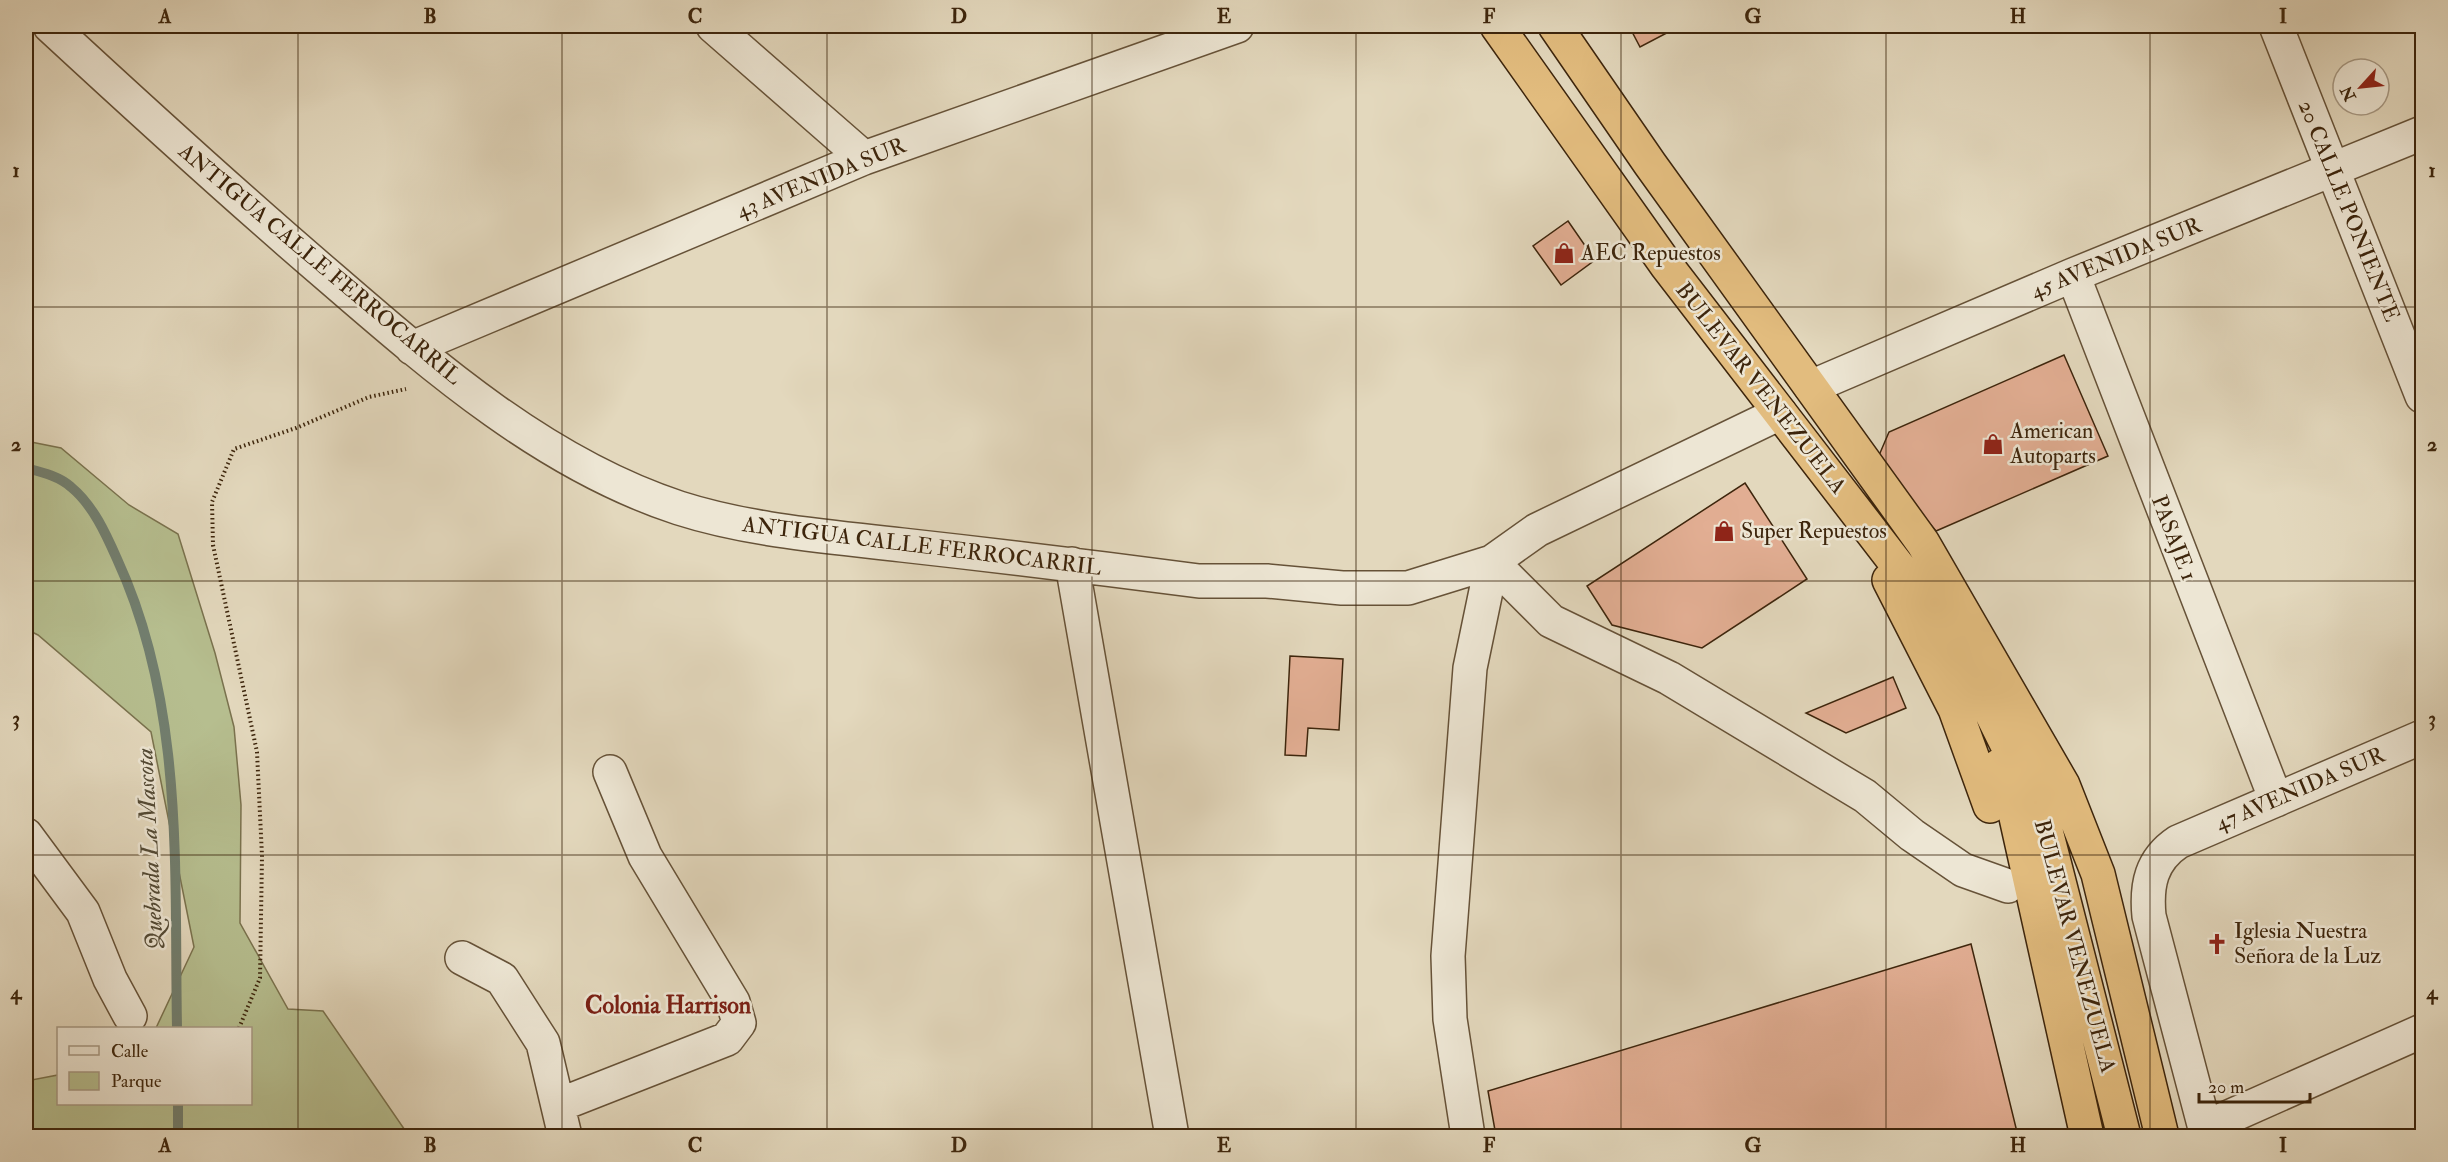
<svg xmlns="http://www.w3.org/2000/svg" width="2448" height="1162" font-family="'IM FELL Double Pica',serif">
  <rect width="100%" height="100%" fill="#e3d8bd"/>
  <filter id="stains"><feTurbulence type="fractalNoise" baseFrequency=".00333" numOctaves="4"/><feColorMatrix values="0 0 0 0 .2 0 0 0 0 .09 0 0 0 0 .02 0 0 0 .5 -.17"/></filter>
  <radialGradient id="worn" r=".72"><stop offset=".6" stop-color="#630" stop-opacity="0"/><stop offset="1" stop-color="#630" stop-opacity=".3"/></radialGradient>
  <path fill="#b6be8f" stroke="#7a724e" stroke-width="1.5" d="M26,441L61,448L129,505L178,534L215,653L234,727L241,805L240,923L288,1009L323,1011L409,1136H26V1081L58,1075V1104H250V1028H156L194,947L151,732L38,635L26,629Z"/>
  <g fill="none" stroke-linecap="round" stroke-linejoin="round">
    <path stroke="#727e6e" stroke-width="10" d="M26,468C41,472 59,476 71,487C93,505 106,534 117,559C185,706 174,871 177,1028
      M178,1104V1136"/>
  </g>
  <path fill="#e2ae93" stroke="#3d250c" stroke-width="1.5" d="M1629,26H1680L1640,47Z
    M1568,221L1595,260L1561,285L1533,246Z
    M2064,355L2108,456L1936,531L1877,460L1889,432Z
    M1745,483L1807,579L1702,648L1612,625L1587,586Z
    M1290,656L1343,659L1339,730L1308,728L1306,756L1285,755Z
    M1893,677L1906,708L1846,733L1806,713Z
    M1971,944L2018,1136H1496L1488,1091Z"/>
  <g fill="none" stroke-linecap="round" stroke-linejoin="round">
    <defs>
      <path id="minor" d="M50,26C143,112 236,197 332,279C436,369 547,465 679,508C751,531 827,536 902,545C1001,556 1100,568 1199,581H1267L1342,588H1408L1492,562L1537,530L1780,413
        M713,26L864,158
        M2276,26L2422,396
        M2073,275L2276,800
        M412,348L864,158L1237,26
        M1811,387L2073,275L2422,133
        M1492,562L1551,621L1669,678L1865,796L1912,835L1963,870L2008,886
        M1072,564L1172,1136
        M26,835L83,912L110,979L130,1016
        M462,958L502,979L543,1043L565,1136
        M559,1105L727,1039L739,1023L733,1002L645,856L610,772
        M2204,1128L2422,1031
        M1468,1136L1450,1019L1448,956L1470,668L1492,562
        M2207,1136L2149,916C2146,885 2151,860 2178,842L2422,737"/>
      <path id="highway" d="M1497,26L1667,266L1955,640L2042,815L2124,1136
        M1555,26L1650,164L1923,543L2063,785L2098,874L2162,1136
        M1889,580L1955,709L1990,806
        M2000,765L2015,813L2087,1136"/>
    </defs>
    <use href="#minor" stroke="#665238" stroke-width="36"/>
    <use href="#highway" stroke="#3d250c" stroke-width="36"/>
    <path stroke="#3d250c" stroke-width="4" stroke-dasharray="1.5 3" stroke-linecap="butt" d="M239,1028L260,978L262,856L257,752L213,545L212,502L234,449L296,428L369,397L406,389"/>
    <use href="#minor" stroke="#ede6d4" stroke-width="33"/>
    <use href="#highway" stroke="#e2bc7e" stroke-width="33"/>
  </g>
  <path fill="none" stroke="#3d250c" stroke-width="1.5" stroke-opacity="0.55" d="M298,26V1136M562,26V1136M827,26V1136M1092,26V1136M1356,26V1136M1621,26V1136M1886,26V1136M2150,26V1136M26,307H2422M26,581H2422M26,855H2422"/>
  <defs>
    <symbol id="shop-bare" viewBox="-9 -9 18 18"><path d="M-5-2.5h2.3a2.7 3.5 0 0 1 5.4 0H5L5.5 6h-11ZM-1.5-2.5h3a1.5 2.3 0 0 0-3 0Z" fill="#8f2418" stroke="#ede6d4" stroke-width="2.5" paint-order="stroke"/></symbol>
    <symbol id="church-bare" viewBox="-9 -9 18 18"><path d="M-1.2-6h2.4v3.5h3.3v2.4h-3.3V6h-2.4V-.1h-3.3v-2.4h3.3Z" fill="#8f2418" stroke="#ede6d4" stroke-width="2.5" paint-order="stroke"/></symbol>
  </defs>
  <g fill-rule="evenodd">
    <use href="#shop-bare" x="1549" y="238" width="30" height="30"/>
    <use href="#shop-bare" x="1978" y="429" width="30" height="30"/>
    <use href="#shop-bare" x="1709" y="516" width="30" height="30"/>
    <use href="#church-bare" x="2202" y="929" width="30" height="30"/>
  </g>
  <g text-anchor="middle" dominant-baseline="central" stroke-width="5" stroke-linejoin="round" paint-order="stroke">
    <g font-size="22" fill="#3d250c" stroke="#ede6d4">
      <text transform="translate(821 178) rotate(-22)">43 AVENIDA SUR</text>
      <text transform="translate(2349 211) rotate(68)">20 CALLE PONIENTE</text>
      <text transform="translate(2116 258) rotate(-22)">45 AVENIDA SUR</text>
      <text transform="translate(320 264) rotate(40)">ANTIGUA CALLE FERROCARRIL</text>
      <text transform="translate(1761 388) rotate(52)">BULEVAR VENEZUELA</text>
      <text transform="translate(2174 538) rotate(69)">PASAJE 1</text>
      <text transform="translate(922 546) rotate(7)">ANTIGUA CALLE FERROCARRIL</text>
      <text transform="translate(2300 789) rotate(-23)">47 AVENIDA SUR</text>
      <text transform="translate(2075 946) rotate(75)">BULEVAR VENEZUELA</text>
    </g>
    <g font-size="22" fill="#3d250c" stroke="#ede6d4" text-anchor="start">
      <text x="1581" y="253">AEC Repuestos</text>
      <text x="2010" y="431">American<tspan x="2010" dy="25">Autoparts</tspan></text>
      <text x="1741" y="531">Super Repuestos</text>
      <text x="2234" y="931">Iglesia Nuestra<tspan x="2234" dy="25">Señora de la Luz</tspan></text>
    </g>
    <g font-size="24" font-style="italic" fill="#534a35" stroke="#ede6d4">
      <text transform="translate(150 849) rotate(-93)">Quebrada La Mascota</text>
    </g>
    <g font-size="24" font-weight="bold" fill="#7a1f14" stroke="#ede6d4">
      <text x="668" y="1005">Colonia Harrison</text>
    </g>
  </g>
  <rect width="2448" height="1162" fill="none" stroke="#e3d8bd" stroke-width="66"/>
  <rect x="57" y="1027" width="195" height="78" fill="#ede6d4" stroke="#a79984" stroke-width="1.5"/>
  <rect x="69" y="1046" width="30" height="9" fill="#ede6d4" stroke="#a79984" stroke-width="1.5"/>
  <text x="111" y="1057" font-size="18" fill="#3d250c">Calle</text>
  <rect x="69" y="1072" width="30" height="18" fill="#b6be8f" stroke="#a79984" stroke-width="1.5"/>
  <text x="111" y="1087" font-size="18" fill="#3d250c">Parque</text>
  <g transform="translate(2361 87) rotate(243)"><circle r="28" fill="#ede6d4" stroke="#a79984" stroke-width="1.5"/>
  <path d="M0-4.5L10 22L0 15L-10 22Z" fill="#8f2418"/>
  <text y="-9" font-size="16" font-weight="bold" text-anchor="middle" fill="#3d250c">N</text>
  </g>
  <path d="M2199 1093v9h111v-9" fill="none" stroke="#3d250c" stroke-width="3"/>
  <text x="2208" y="1093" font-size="18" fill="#3d250c" stroke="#ede6d4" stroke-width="4.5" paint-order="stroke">20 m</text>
  <rect x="33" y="33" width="2382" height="1096" fill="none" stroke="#3d250c" stroke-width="2"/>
  <g font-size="20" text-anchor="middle" font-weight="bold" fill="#3d250c">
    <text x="165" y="23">A</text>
    <text x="430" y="23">B</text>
    <text x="695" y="23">C</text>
    <text x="959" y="23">D</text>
    <text x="1224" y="23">E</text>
    <text x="1489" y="23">F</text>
    <text x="1753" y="23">G</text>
    <text x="2018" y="23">H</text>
    <text x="2283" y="23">I</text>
    <text x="16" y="177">1</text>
    <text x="2432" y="177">1</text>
    <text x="16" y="451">2</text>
    <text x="2432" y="451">2</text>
    <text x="16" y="725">3</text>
    <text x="2432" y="725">3</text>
    <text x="16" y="999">4</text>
    <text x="2432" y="999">4</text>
    <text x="165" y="1152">A</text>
    <text x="430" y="1152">B</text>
    <text x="695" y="1152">C</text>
    <text x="959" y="1152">D</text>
    <text x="1224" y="1152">E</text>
    <text x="1489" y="1152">F</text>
    <text x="1753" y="1152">G</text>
    <text x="2018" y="1152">H</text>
    <text x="2283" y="1152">I</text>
  </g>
  <rect width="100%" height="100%" filter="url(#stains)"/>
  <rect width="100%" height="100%" fill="url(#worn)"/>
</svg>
